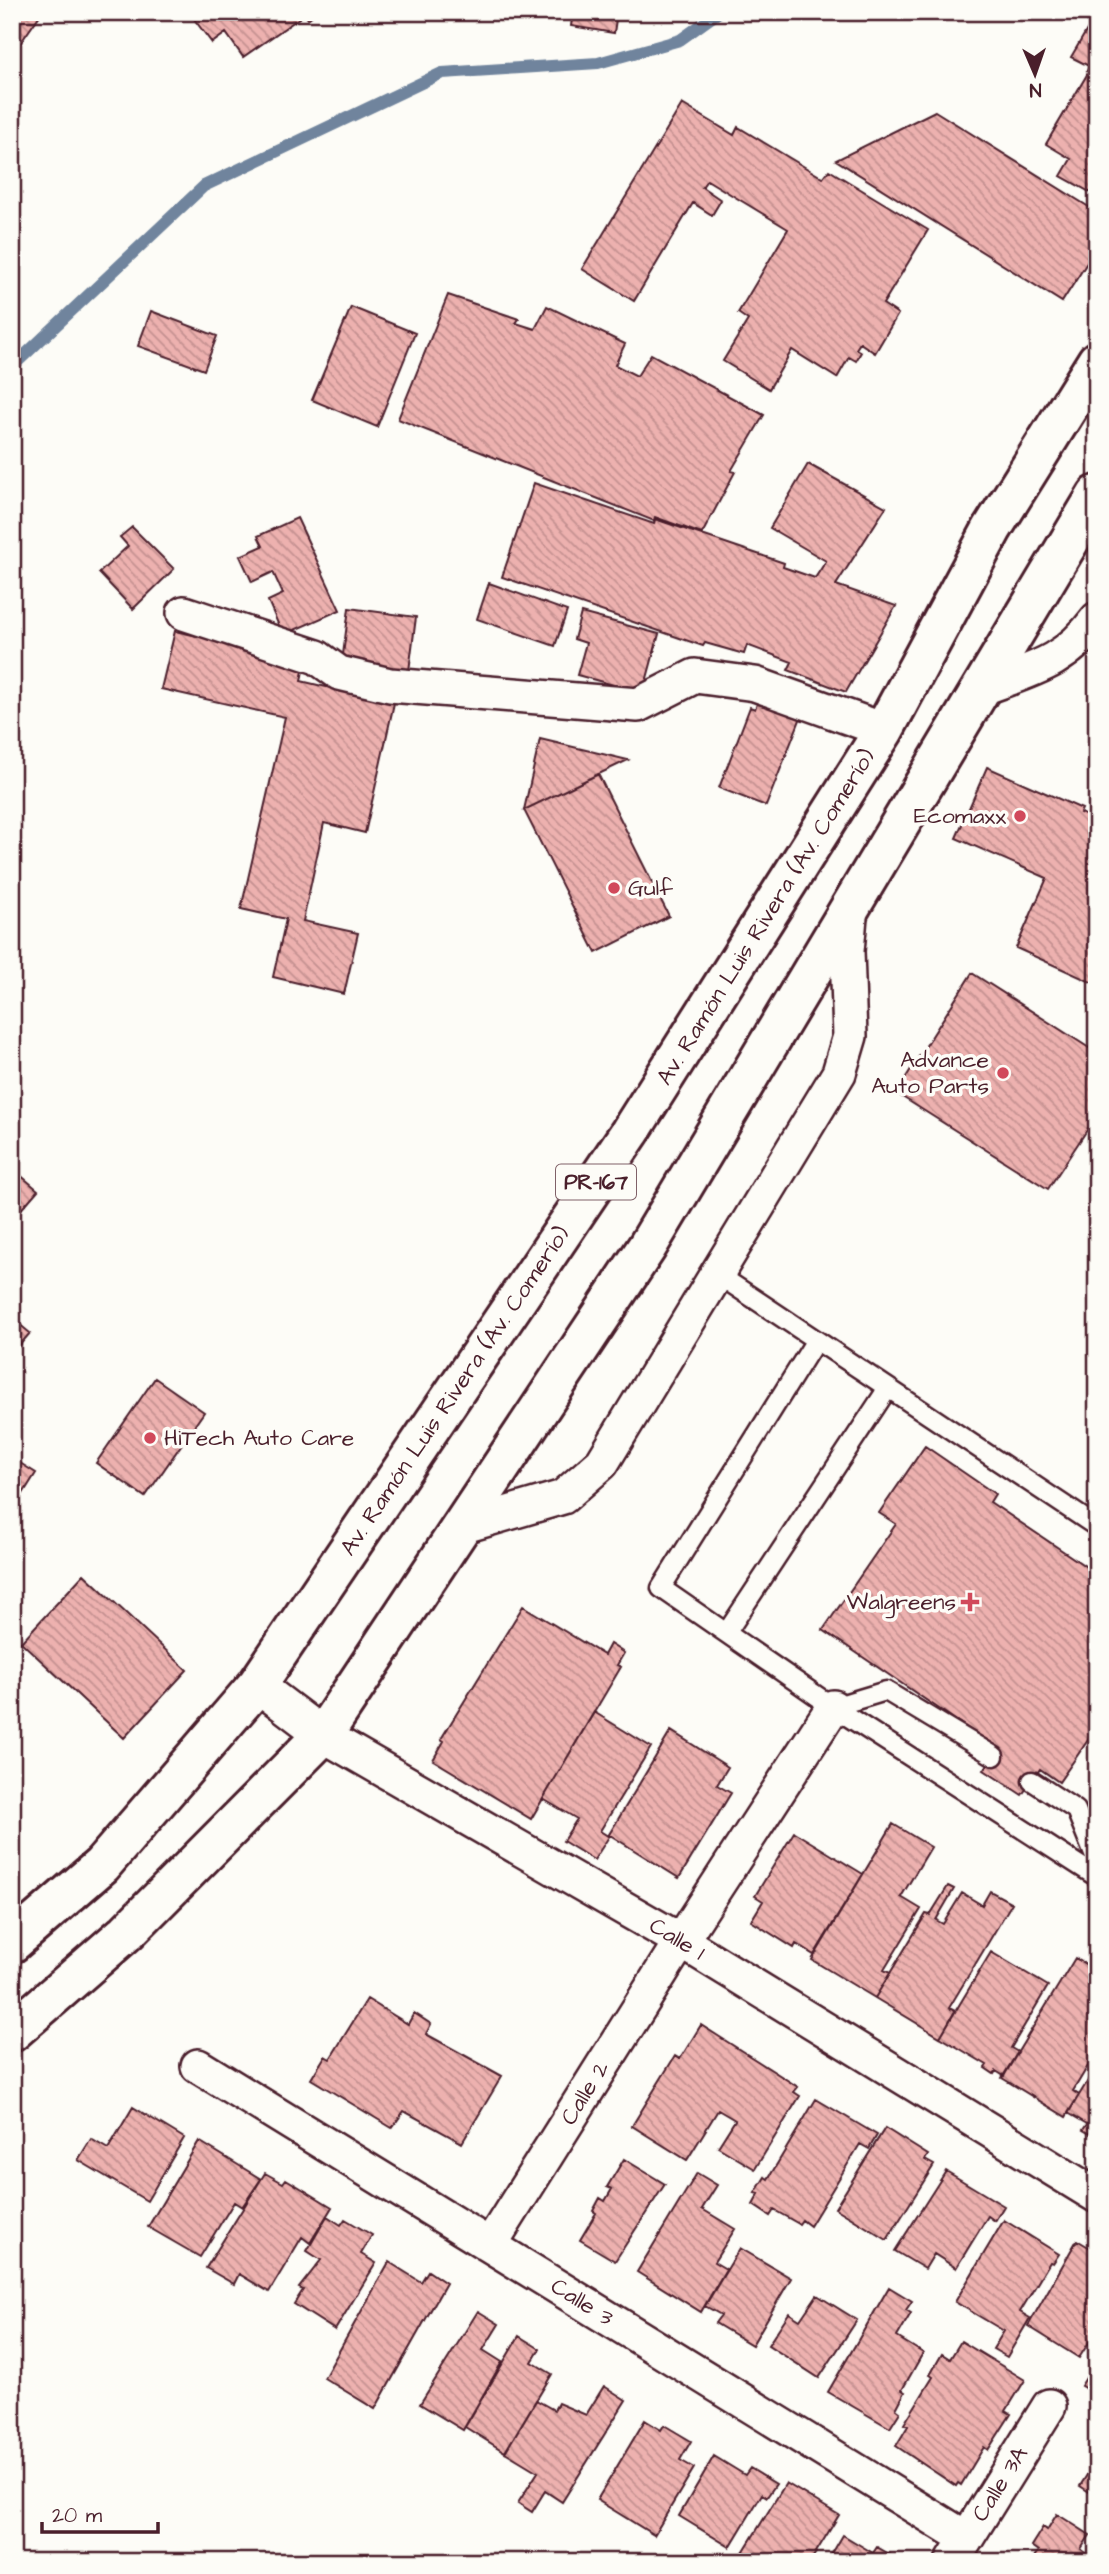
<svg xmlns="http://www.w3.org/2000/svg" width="1109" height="2574" font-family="'Architects Daughter',sans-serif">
  <defs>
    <pattern id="building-back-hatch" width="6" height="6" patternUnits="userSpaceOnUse" patternTransform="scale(1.75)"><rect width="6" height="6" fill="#edb1af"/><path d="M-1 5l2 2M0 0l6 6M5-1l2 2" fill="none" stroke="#c28f8f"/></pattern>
  </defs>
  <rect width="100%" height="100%" fill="#fdfcf7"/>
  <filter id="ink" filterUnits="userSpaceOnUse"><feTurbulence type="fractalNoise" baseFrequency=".0143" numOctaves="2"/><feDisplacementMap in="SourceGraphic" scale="14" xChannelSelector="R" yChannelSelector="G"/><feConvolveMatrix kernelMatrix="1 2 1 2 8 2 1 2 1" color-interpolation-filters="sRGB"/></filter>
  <g filter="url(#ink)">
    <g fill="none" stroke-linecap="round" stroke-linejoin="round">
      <path stroke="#70849d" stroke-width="12" d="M12,367L204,186L442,73L598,63L680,40L719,12"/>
    </g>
    <path fill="url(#building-back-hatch)" stroke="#4a1f2b" stroke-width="2" d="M12,12H42L12,55Z
      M202,12H316L308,19L305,14L243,57L226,33L212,43L194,19Z
      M410,12H434L413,18Z
      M573,12H617L614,33L571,26Z
      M1097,13V73L1087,71L1089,66L1071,57Z
      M1088,73L1097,75V196L1061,176L1071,159L1046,144Z
      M682,104L734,135L738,127L823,178L829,170L928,230L883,304L898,314L875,353L860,343L856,349L861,352L856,361L849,357L837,378L792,350L769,389L723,361L748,320L738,313L788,229L707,180L702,187L721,200L712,215L693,203L634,301L582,269Z
      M935,111L1097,212V247L1062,302L836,160Z
      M448,295L519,319L516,323L535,329L547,306L625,344L615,365L637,376L651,354L764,415L731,471L735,472L702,534L655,517L654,521L398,419Z
      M351,307L415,333L377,427L312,400Z
      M151,311L217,336L204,370L138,346Z
      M808,464L886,507L836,585L896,606L846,692L788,670L792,662L747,645L744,654L705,643L703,646L502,577L534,483L654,524L655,519L784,563L783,567L815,578L826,561L770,528Z
      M297,518L340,610L283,635L268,601L283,594L273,572L252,582L240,556L263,546L258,536Z
      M132,527L174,569L133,609L99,573L128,546L120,537Z
      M489,583L567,611L555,646L477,619Z
      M349,608L416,617L409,671L376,666L341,670Z
      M581,613L659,634L643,693L577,675L586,643L574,639Z
      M175,631L305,660L301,681L394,703L365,833L324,823L303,921L358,933L344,994L273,977L286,919L241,909L285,717L161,689Z
      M758,701L801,717L766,806L719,788L750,707L755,709Z
      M540,739L628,760L524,810Z
      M987,767L1082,809L1080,813L1097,820V975L1093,983L1016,948L1047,878L956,838Z
      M598,774L669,916L596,953L524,810Z
      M972,973L1097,1053V1115L1048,1189L896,1093Z
      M12,1168L38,1190L12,1220Z
      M12,1318L30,1333L12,1354Z
      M155,1378L204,1412L145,1497L96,1463Z
      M925,1446L995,1494L990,1502L1097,1574V1727L1059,1782L1040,1769L1022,1795L984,1770L998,1749L823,1630L896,1524L879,1513Z
      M12,1458L36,1473L14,1508L12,1506Z
      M84,1574L187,1670L124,1738L21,1642Z
      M523,1606L604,1655L610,1644L624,1653L617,1665L621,1667L531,1819L433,1760L444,1741L441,1739Z
      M594,1712L651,1747L600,1831L608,1836L671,1731L728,1767L717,1785L731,1793L679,1878L610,1835L594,1860L563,1841L577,1819L543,1799Z
      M893,1824L931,1847L901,1897L921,1909L884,1970L890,1973L875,1998L812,1960Z
      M794,1832L863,1874L814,1955L796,1944L794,1948L751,1921L763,1901L755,1896Z
      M948,1886L954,1889L936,1920L943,1924L962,1893L982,1905L990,1891L1012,1903L949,2008L955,2011L940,2037L875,1998L926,1914L930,1915Z
      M991,1952L1048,1986L1011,2048L1018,2052L1004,2076L996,2071L994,2074L985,2068L987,2065L940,2037Z
      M1075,1958L1097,1971V2051L1073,2091L1079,2095L1066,2117L1002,2078Z
      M367,1999L408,2024L414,2013L431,2024L426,2034L502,2076L462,2143L404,2111L392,2128L311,2079L325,2056L330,2059Z
      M701,2025L798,2087L794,2092L800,2096L755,2169L718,2147L735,2120L718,2110L687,2160L632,2126L675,2056L680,2059Z
      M1089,2079L1097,2083V2138L1083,2130L1087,2124L1068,2113Z
      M816,2099L877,2135L869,2149L860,2144L810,2226L802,2220L799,2224L774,2210L770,2216L753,2205L759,2194L755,2193L765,2177L768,2179Z
      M133,2107L184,2138L147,2201L78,2160L91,2139L108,2149Z
      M885,2128L928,2155L925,2160L934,2165L887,2240L835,2208Z
      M199,2141L261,2179L242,2207L234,2202L200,2257L148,2227Z
      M624,2159L665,2184L615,2261L580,2240L596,2213L593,2211L600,2198L605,2201L612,2189L607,2187Z
      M946,2171L1004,2206L995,2221L988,2216L956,2268L934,2254L925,2269L895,2251Z
      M265,2173L283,2183L286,2179L332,2207L310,2243L302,2237L269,2292L239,2274L234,2284L206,2268Z
      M697,2173L717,2185L702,2209L735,2229L714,2262L726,2269L701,2312L637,2272Z
      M327,2216L341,2225L345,2219L372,2235L361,2254L376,2263L335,2330L294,2304L303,2290L299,2288L321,2260L307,2251Z
      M1004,2220L1059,2254L1053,2263L1050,2262L1020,2312L1030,2318L1007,2357L993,2349L1004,2331L955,2302Z
      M1077,2240L1097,2252V2330L1079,2358L1028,2326Z
      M740,2248L791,2278L752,2345L715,2323L721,2315L705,2306Z
      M389,2262L421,2282L428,2271L446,2283L375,2409L324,2378Z
      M889,2287L912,2301L906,2310L911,2313L897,2337L923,2353L902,2390L905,2392L896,2409L900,2412L890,2428L828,2392Z
      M817,2295L857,2320L819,2378L768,2345L789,2313L800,2320Z
      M478,2311L499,2324L483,2350L502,2362L463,2430L420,2404Z
      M519,2336L540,2349L532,2362L552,2374L505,2452L465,2427Z
      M961,2341L1025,2380L1006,2411L1011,2414L988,2450L984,2447L961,2485L958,2483L956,2486L896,2446L908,2426L904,2424L933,2377L930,2375L942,2354L950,2359Z
      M1097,2360V2395L1081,2386Z
      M604,2386L626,2400L562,2502L545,2491L532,2512L518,2503L538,2472L505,2452L536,2400L554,2410L558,2403L586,2415Z
      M645,2420L661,2430L664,2425L691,2441L680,2460L694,2468L654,2535L597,2500Z
      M714,2456L745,2475L750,2468L776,2484L767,2497L762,2494L730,2547L679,2516Z
      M1097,2459V2497L1080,2486Z
      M786,2483L839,2515L810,2562H737Z
      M1057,2514L1090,2535L1081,2549L1097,2562H1031L1038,2551L1031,2546L1043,2527L1047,2530Z
      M843,2535L873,2553L877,2547L903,2562H827Z"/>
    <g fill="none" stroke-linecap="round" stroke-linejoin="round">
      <defs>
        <path id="service" d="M717,1274L1097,1527
          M816,1340L661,1588L833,1707L1097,1877
          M727,1632L888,1388
          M833,1707L886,1691L994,1756
          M1032,1781L1076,1810L1097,1862"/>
        <path id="minor" d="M184,613L317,657L339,673L390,685L638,705L695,676L755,684L884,730
          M980,689C1030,670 1064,664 1097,619
          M461,1527L563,1497L602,1463L839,1073L850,1036L847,951L851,905
          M257,1685L323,1735L681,1941L1097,2196
          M198,2066L966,2538
          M490,2245L681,1941L833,1707
          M952,2562L1049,2406"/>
        <path id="primary" d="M12,1943L102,1865L257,1685L630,1132L884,730L992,529L1097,361
          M12,2032L127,1932L323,1735L647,1247L1097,495"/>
      </defs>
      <use href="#service" stroke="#4a1f2b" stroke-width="23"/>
      <use href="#minor" stroke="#4a1f2b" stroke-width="38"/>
      <use href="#primary" stroke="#4a1f2b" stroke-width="44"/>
      <use href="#service" stroke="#fdfcf7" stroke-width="18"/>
      <use href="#minor" stroke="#fdfcf7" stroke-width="33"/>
      <use href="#primary" stroke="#fdfcf7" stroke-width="38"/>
    </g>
  </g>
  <g fill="#d1495b" stroke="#fdfcf7" stroke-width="2.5">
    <circle cx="1020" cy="816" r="7"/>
    <circle cx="614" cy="888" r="7"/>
    <circle cx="1003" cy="1073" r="7"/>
    <circle cx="150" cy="1438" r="7"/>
    <path d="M966.5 1591.5h7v7h7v7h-7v7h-7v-7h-7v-7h7z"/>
  </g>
  <g text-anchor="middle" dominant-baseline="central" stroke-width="7" stroke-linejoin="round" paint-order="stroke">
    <rect fill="#fdfcf7" stroke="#806168" stroke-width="2" x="556" y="1164.5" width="80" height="35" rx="5"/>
    <g font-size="21" font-weight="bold" fill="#4a1f2b">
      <text x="596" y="1182">PR-167</text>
    </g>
    <g font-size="23" fill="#4a1f2b" stroke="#fdfcf7" text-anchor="end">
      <text x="1006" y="816">Ecomaxx</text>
      <text x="628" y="888" text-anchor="start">Gulf</text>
      <text x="989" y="1060">Advance<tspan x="989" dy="26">Auto Parts</tspan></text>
      <text x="164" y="1438" text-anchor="start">HiTech Auto Care</text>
      <text x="956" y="1602">Walgreens</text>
    </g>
    <g font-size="23" fill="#4a1f2b" stroke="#fdfcf7">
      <text transform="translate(766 917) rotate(-58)">Av. Ramón Luis Rivera (Av. Comerío)</text>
      <text transform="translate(455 1391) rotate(-56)">Av. Ramón Luis Rivera (Av. Comerío)</text>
      <text transform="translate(677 1939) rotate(31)">Calle 1</text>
      <text transform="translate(585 2093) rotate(-58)">Calle 2</text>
      <text transform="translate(582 2302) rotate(32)">Calle 3</text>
      <text transform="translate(1000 2484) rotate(-58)">Calle 3A</text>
    </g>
  </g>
  <rect width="1109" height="2574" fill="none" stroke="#fdfcf7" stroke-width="42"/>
  <rect x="21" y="21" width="1067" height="2532" fill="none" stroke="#4a1f2b" stroke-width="2.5" filter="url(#ink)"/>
  <g transform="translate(1035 74) rotate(178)" stroke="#fdfcf7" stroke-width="5" paint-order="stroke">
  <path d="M0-5L12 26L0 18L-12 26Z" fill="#4a1f2b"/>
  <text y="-10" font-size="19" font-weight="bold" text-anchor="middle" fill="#4a1f2b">N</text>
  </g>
  <path d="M42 2522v10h116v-10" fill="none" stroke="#4a1f2b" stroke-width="3.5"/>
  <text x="52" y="2522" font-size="21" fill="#4a1f2b" stroke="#fdfcf7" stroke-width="5" paint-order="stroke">20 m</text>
</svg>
